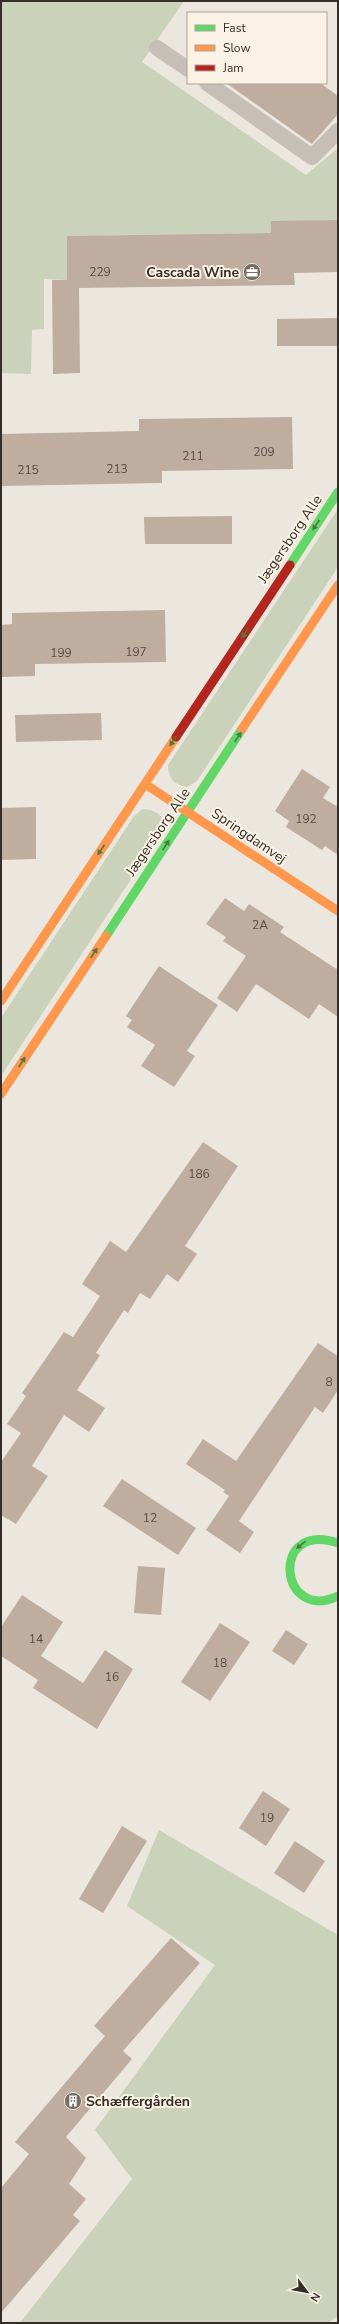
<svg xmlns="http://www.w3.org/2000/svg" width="339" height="2324" font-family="'Nunito Sans',sans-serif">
  <rect width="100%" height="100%" fill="#ebe7df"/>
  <path fill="#cad2b9" d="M1,1H184L142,62L306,175L338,148V220L271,233L67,236V280L44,279V329L32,330L31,374L1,373Z
    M338,509V567L197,781L187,787C174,785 168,778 168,765Z
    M143,809C153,810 158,812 164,820L163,831L1,1076V1018L134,816Z
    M159,1830L338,1935V2316L328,2323H20L132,2179L95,2130L215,1965L127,1906Z"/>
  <path fill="#bfada0" d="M226,83H320L338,96V114L312,144Z
    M338,220V272L294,273L295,285L79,288L80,373L53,374L52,280H67V236L271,233V221Z
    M338,318V346H277V319Z
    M292,417L293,469L162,471V483L1,486V434L139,431V419Z
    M232,516V544H145L144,517Z
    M165,610L166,662L35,664V676L1,677V625L12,624V613Z
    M101,713L102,740L16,742L15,715Z
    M302,769L330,787L323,798L338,807V855L325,846L322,850L286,827L289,821L275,811Z
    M36,807V859L1,860V808Z
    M225,898L244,911L249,904L284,927L280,932L338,970V1017L319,1004L309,1019L256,984L237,1012L217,998L246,956L223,941L226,937L206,924Z
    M159,966L218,1005L187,1051L195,1056L174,1087L141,1066L155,1045L127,1027L132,1020L126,1016Z
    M203,1142L238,1166L185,1246L197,1254L178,1282L167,1274L150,1299L140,1293L128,1313L124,1310L96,1353L100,1355L77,1390L105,1408L89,1432L64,1415L32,1466L48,1476L16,1524L1,1515V1462L21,1433L7,1424L26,1396L22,1393L64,1332L73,1337L100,1296L82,1284L110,1241L126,1252Z
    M318,1343L338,1356V1390L323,1413L315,1407L239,1521L254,1532L240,1553L206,1530L229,1496L223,1492L225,1490L186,1464L203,1439L236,1461Z
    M122,1479L196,1528L178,1555L103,1506Z
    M138,1566L165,1568L161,1615L134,1613Z
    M22,1595L63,1622L41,1656L83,1683L105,1650L133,1669L97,1729L33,1688L38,1680L1,1656V1627Z
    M220,1623L250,1642L210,1701L181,1682Z
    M286,1630L308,1644L294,1665L272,1651Z
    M263,1791L290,1809L266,1846L239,1828Z
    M122,1826L147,1841L103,1913L79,1899Z
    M295,1841L325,1861L304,1893L274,1873Z
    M171,1938L200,1963L123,2051L132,2059L66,2137L86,2158L69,2184L86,2199L73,2215L80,2221L1,2313V2188L29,2154L15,2142L105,2036L94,2026Z"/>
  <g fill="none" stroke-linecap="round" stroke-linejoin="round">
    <path stroke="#c5bfb8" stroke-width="16" d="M157,48L188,69
      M207,83L312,157L338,131"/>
    <path stroke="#63d668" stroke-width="9" d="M290,565L338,492
      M106,936L242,729
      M338,1543C268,1520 280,1624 338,1596"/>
    <path stroke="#ff974d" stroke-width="9" d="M242,729L338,585
      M145,784L338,911
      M1,1001L176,737
      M1,1094L106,936"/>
    <path stroke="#b3261e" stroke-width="9" d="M176,737L290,565"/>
  </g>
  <defs><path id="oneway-solid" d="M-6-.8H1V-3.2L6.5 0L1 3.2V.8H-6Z"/></defs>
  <g fill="#4a7944">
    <use href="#oneway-solid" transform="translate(316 525) rotate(124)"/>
    <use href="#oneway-solid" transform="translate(245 633) rotate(124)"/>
    <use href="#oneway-solid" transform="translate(238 737) rotate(-57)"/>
    <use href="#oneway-solid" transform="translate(173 741) rotate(123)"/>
    <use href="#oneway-solid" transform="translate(166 845) rotate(-56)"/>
    <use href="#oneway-solid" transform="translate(101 850) rotate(124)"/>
    <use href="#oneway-solid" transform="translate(94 953) rotate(-57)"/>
    <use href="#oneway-solid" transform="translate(22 1062) rotate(-57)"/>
    <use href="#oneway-solid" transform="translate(301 1545) rotate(141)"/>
  </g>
  <defs>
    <symbol id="office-disc" viewBox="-11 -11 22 22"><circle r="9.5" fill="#756e67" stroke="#f9f2e5"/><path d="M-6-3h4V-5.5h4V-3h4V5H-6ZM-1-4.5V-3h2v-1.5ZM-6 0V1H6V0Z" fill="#fff"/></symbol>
    <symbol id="building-disc" viewBox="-11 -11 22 22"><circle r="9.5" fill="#756e67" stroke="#f9f2e5"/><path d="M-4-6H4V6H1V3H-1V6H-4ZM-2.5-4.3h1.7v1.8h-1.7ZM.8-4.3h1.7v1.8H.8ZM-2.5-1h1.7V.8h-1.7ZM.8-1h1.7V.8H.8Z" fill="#fff"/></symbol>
  </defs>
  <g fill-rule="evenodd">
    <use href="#office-disc" x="242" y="262" width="20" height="20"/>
    <use href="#building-disc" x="63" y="2091" width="20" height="20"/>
  </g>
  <g text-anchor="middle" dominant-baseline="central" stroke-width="4" stroke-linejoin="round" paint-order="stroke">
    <g font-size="12" fill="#584d45">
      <text x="100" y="272">229</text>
      <text x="264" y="452">209</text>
      <text x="193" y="456">211</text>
      <text x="117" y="469">213</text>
      <text x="28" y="470">215</text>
      <text x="136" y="652">197</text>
      <text x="61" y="653">199</text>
      <text x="306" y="819">192</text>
      <text x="260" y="925">2A</text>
      <text x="199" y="1174">186</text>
      <text x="329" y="1382">8</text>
      <text x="150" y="1518">12</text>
      <text x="36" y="1639">14</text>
      <text x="220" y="1663">18</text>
      <text x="112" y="1677">16</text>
      <text x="267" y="1818">19</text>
    </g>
    <g font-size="14" font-weight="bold" fill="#352d27" stroke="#f9f2e5" text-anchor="end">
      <text x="239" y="272">Cascada Wine</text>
      <text x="86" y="2101" text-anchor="start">Schæffergården</text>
    </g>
    <g font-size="14" fill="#352d27" stroke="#f9f2e5">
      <text transform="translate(290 539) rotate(-56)">Jægersborg Alle</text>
      <text transform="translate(158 832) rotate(-56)">Jægersborg Alle</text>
      <text transform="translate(249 836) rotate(34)">Springdamvej</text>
    </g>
  </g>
  <rect width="339" height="2324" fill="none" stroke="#352d27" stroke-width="4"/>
  <rect x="187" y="12" width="140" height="72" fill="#f9f2e5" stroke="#aba399"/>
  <rect x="195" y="25" width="20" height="6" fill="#63d668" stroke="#aba399"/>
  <text x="223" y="32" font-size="12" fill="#352d27">Fast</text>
  <rect x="195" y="45" width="20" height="6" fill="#ff974d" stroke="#aba399"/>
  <text x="223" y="52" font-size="12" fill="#352d27">Slow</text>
  <rect x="195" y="65" width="20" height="6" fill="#b3261e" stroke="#aba399"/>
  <text x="223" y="72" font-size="12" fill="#352d27">Jam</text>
  <g transform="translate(307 2292) rotate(122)" stroke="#f9f2e5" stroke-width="3" paint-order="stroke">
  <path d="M0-3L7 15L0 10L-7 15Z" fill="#352d27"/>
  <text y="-6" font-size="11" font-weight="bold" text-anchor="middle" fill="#352d27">N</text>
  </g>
</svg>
